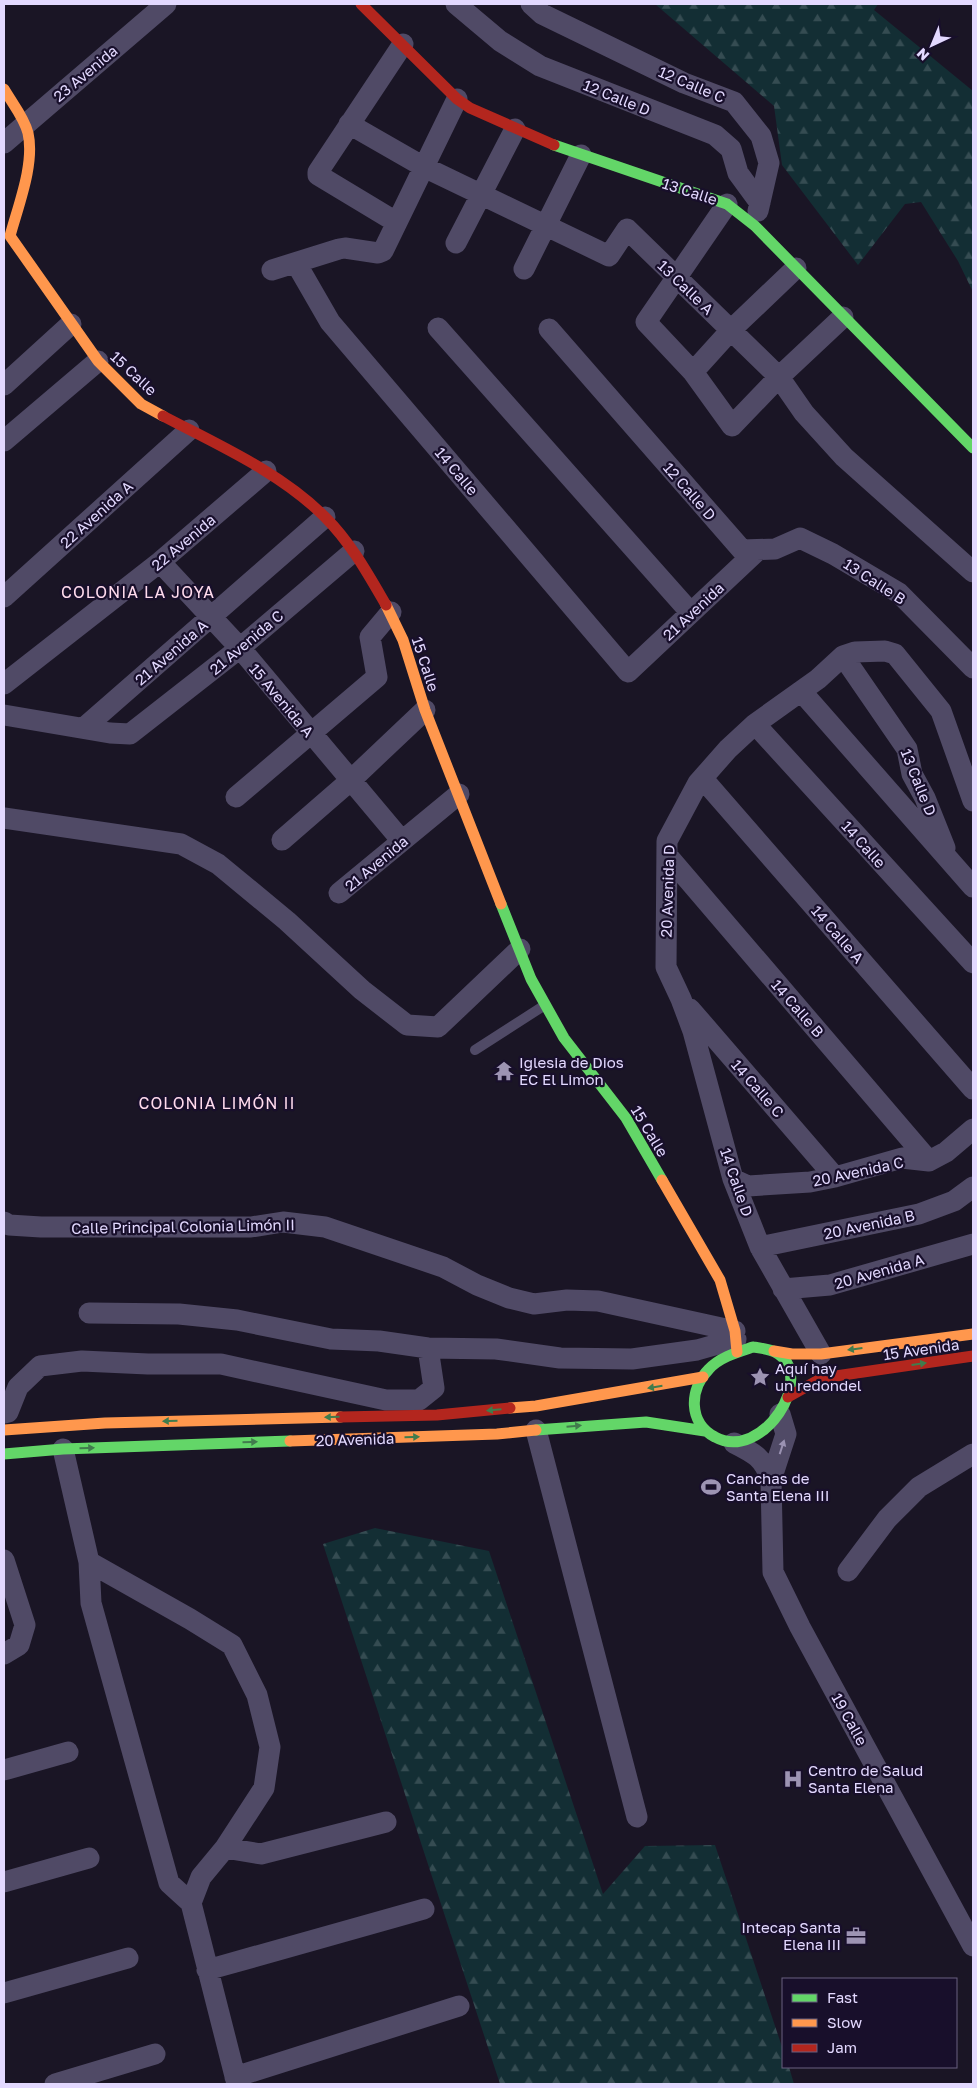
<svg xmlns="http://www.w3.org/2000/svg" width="977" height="2088" font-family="'Golos Text',sans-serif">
  <defs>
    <pattern id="forest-firs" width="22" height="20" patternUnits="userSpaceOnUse" patternTransform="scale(1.25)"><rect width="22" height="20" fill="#132e34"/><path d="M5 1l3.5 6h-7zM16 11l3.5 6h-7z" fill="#354c52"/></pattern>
  </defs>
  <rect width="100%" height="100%" fill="#1a1525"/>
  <path fill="url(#forest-firs)" d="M655,4H878L874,10L973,91V292L958,261L921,202L905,204L858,265L782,165L774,106Z
    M375,1528L489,1551L603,1894L645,1846L715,1845L783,2050V2067H789L794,2084H500L323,1544Z"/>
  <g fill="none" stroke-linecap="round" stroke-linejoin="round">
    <path stroke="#504a66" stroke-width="10" d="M475,1050L545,1005"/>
    <path stroke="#504a66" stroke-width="21" d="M456,4L500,41L540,66L715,135L731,149L738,173L760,203
      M531,4L542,14L684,83L734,102L761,136L769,163L758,211
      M349,124L424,167L609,256L627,229L779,377L804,413L844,457L973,572
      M4,143L166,4
      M727,204L646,322L693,372L732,426L779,377L843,317
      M396,222L318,175V172L403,44
      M456,243L515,129
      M296,263L330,322L628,672L758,550
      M524,269L581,155
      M272,270L339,249L345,248L378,253L383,251L457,99
      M438,328L691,613
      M549,329L742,550L775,549L800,538L833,554L899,593L973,668
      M693,372L731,330L796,268
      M4,385L71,324
      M4,441L98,361
      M160,562L240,648L402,841
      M4,597L189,430
      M843,656L907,749L912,774L925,798L945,848
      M4,684L160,562L266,471
      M801,691L973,887
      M4,715L110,733L130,734L240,648L354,551
      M755,724L973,963
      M85,727L325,517
      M703,779L973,1089
      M236,797L377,677L370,637L391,612
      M4,818L181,844L218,864L287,921L362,990L407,1025L438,1027L520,949
      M282,840L350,781L425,710
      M667,855L929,1161
      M339,893L459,794
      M690,1009L835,1177
      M733,1179L748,1186L810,1182L835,1177L902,1158L929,1161L946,1152L973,1129
      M4,1222L9,1225L41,1227H251L283,1222L325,1227L443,1267L477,1285L509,1298L534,1304L567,1300L598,1301L735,1331
      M760,1247L919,1214L954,1201L973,1187
      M783,1289L830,1285L973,1244
      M89,1313L179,1314L237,1320L331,1339L379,1341L428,1348L496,1349L560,1358L632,1359L697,1350L736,1339
      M821,1354L760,1247L733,1179L693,1031L681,999L666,967L667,841L698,783L728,749L755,724L818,679L843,656L855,652L885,651L895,654L941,711L973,801
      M4,1413L8,1412L18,1387L40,1366L82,1361L148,1364H221L386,1400H419L434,1388L428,1348
      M536,1430L637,1817
      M734,1443C754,1453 764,1458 771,1480L773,1572L800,1627L973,1946
      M63,1449L89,1562L91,1603L169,1883L191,1903L237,2084
      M771,1480L786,1434L780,1414
      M4,1560L25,1625L19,1645L4,1654
      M89,1562L190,1619L232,1645L257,1695L270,1747L264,1788L225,1848L201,1877L191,1903
      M848,1571L887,1519L919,1487L973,1454
      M4,1770L68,1752
      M225,1848L261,1854L386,1822
      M4,1882L89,1858
      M207,1970L424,1909
      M4,1993L128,1958
      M235,2077L459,2006
      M55,2084L155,2054"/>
    <path stroke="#63d668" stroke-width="11" d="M554,145L727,204L755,226L973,448
      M501,904L531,979L564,1038L626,1118L662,1180
      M753,1347C760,1348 769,1349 775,1352C819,1375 762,1463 715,1437C688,1423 689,1389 709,1369C720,1357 738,1352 753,1347Z
      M536,1430L646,1422L705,1431
      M4,1454L63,1449L290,1441"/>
    <path stroke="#ff974d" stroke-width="11" d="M4,89C12,103 24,117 28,133C35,164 18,206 10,236L98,361L141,404L163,416
      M386,605L403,640L425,710L501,904
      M662,1180L720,1280L735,1331L737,1352
      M774,1351L792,1354H821L973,1334
      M510,1408L536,1406L703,1377
      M4,1430L105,1423L341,1417
      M290,1441L497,1434L536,1430"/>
    <path stroke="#b3261e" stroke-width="11" d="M361,4L457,99L470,108L554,145
      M163,416C218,445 280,472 325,517C351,543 368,574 386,605
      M788,1397L822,1378L973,1356
      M341,1417L437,1415L510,1408"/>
  </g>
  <defs><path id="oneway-solid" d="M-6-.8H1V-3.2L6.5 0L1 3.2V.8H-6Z" transform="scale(1.25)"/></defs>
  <g fill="#417c4d">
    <use href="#oneway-solid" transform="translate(855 1349) rotate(173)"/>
    <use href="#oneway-solid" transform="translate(919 1364) rotate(-8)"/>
    <use href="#oneway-solid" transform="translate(655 1387) rotate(171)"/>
    <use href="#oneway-solid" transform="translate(494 1410) rotate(175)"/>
    <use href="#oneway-solid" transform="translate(332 1417) rotate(179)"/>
    <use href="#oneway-solid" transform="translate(170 1421) rotate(179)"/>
    <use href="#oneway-solid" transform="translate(574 1426) rotate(-5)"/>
    <use href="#oneway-solid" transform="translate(412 1437) rotate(-2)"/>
    <use href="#oneway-solid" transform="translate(250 1442) rotate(-2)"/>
    <use href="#oneway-solid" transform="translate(87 1448) rotate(-2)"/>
  </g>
  <use fill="#9a92b2" href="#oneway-solid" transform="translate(782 1447) rotate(-72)"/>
  <defs>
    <symbol id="temple-bare" viewBox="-9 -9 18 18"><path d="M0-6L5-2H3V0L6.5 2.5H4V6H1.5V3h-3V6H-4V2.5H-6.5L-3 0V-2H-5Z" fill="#9d94b3" stroke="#180f2b" stroke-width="2.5" paint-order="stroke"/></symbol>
    <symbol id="sight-bare" viewBox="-9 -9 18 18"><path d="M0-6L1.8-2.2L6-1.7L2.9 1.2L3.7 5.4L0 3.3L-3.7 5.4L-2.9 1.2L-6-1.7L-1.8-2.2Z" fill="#9d94b3" stroke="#180f2b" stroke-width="2.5" paint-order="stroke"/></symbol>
    <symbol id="stadium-bare" viewBox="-9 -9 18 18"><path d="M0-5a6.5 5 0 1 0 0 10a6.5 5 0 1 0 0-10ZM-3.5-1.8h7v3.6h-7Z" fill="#9d94b3" stroke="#180f2b" stroke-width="2.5" paint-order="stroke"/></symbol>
    <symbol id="hospital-bare" viewBox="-9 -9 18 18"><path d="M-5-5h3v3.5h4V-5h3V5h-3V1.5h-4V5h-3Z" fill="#9d94b3" stroke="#180f2b" stroke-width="2.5" paint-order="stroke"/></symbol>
    <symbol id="office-bare" viewBox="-9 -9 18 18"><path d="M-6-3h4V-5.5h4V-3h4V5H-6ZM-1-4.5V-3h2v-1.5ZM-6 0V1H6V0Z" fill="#9d94b3" stroke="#180f2b" stroke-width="2.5" paint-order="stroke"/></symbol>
  </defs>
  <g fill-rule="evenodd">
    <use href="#temple-bare" x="490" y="1057" width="28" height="28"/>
    <use href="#sight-bare" x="746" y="1363" width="28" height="28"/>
    <use href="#stadium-bare" x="697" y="1473" width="28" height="28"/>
    <use href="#hospital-bare" x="779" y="1765" width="28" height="28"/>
    <use href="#office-bare" x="842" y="1922" width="28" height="28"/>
  </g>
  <g text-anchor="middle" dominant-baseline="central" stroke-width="4.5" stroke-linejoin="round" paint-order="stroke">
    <g font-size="15" fill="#e3d9ff" stroke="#180f2b">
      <text transform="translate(85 73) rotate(-40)">23 Avenida</text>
      <text transform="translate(692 84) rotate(23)">12 Calle C</text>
      <text transform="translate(617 97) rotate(22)">12 Calle D</text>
      <text transform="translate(690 191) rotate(18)">13 Calle</text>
      <text transform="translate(686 287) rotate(44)">13 Calle A</text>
      <text transform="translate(134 373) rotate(43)">15 Calle</text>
      <text transform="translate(457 471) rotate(50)">14 Calle</text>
      <text transform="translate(690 491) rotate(49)">12 Calle D</text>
      <text transform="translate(96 514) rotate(-42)">22 Avenida A</text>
      <text transform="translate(183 542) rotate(-40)">22 Avenida</text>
      <text transform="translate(875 581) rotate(33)">13 Calle B</text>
      <text transform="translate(693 611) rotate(-43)">21 Avenida</text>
      <text transform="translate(246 642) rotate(-40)">21 Avenida C</text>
      <text transform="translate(171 652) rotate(-41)">21 Avenida A</text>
      <text transform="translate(426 664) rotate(72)">15 Calle</text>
      <text transform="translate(282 700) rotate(50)">15 Avenida A</text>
      <text transform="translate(919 782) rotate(68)">13 Calle D</text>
      <text transform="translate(864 844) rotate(48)">14 Calle</text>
      <text transform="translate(376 863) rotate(-40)">21 Avenida</text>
      <text transform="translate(667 891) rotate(-88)">20 Avenida D</text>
      <text transform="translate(838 934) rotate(49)">14 Calle A</text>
      <text transform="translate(798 1008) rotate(49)">14 Calle B</text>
      <text transform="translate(758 1088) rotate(49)">14 Calle C</text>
      <text transform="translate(650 1131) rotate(59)">15 Calle</text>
      <text transform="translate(858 1171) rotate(-12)">20 Avenida C</text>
      <text transform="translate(737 1182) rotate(71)">14 Calle D</text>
      <text transform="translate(869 1224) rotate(-12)">20 Avenida B</text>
      <text transform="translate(183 1226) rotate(-1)">Calle Principal Colonia Limón II</text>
      <text transform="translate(879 1271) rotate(-16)">20 Avenida A</text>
      <text transform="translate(921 1349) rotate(-8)">15 Avenida</text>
      <text transform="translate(355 1439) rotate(-2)">20 Avenida</text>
      <text transform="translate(850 1719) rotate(61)">19 Calle</text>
    </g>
    <g font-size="15" fill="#e3d9ff" stroke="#180f2b" text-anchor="start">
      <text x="519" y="1062">Iglesia de Dios<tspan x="519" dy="17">EC El Limon</tspan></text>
      <text x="775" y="1368">Aquí hay<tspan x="775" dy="17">un redondel</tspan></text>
      <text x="726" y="1478">Canchas de<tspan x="726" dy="17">Santa Elena III</tspan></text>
      <text x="808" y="1770">Centro de Salud<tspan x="808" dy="17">Santa Elena</tspan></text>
      <text x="841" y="1927" text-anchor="end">Intecap Santa<tspan x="841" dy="17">Elena III</tspan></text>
    </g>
    <g font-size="16" letter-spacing="1" fill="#ffdbed" stroke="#180f2b">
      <text x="138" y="592">COLONIA LA JOYA</text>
      <text x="217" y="1103">COLONIA LIMÓN II</text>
    </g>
  </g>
  <rect width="977" height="2088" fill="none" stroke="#e3d9ff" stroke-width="10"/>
  <rect x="782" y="1978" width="175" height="90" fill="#180f2b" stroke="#696080"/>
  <rect x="792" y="1994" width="25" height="8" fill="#63d668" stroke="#696080"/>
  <text x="827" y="2003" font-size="15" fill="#e3d9ff">Fast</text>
  <rect x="792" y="2019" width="25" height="8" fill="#ff974d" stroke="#696080"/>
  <text x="827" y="2028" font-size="15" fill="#e3d9ff">Slow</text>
  <rect x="792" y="2044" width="25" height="8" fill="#b3261e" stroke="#696080"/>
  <text x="827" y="2053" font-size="15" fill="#e3d9ff">Jam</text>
  <g transform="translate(932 45) rotate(224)" stroke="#180f2b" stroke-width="4" paint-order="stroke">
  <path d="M0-4L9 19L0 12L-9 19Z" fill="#e3d9ff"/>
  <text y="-8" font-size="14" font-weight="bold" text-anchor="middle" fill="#e3d9ff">N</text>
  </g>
</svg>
